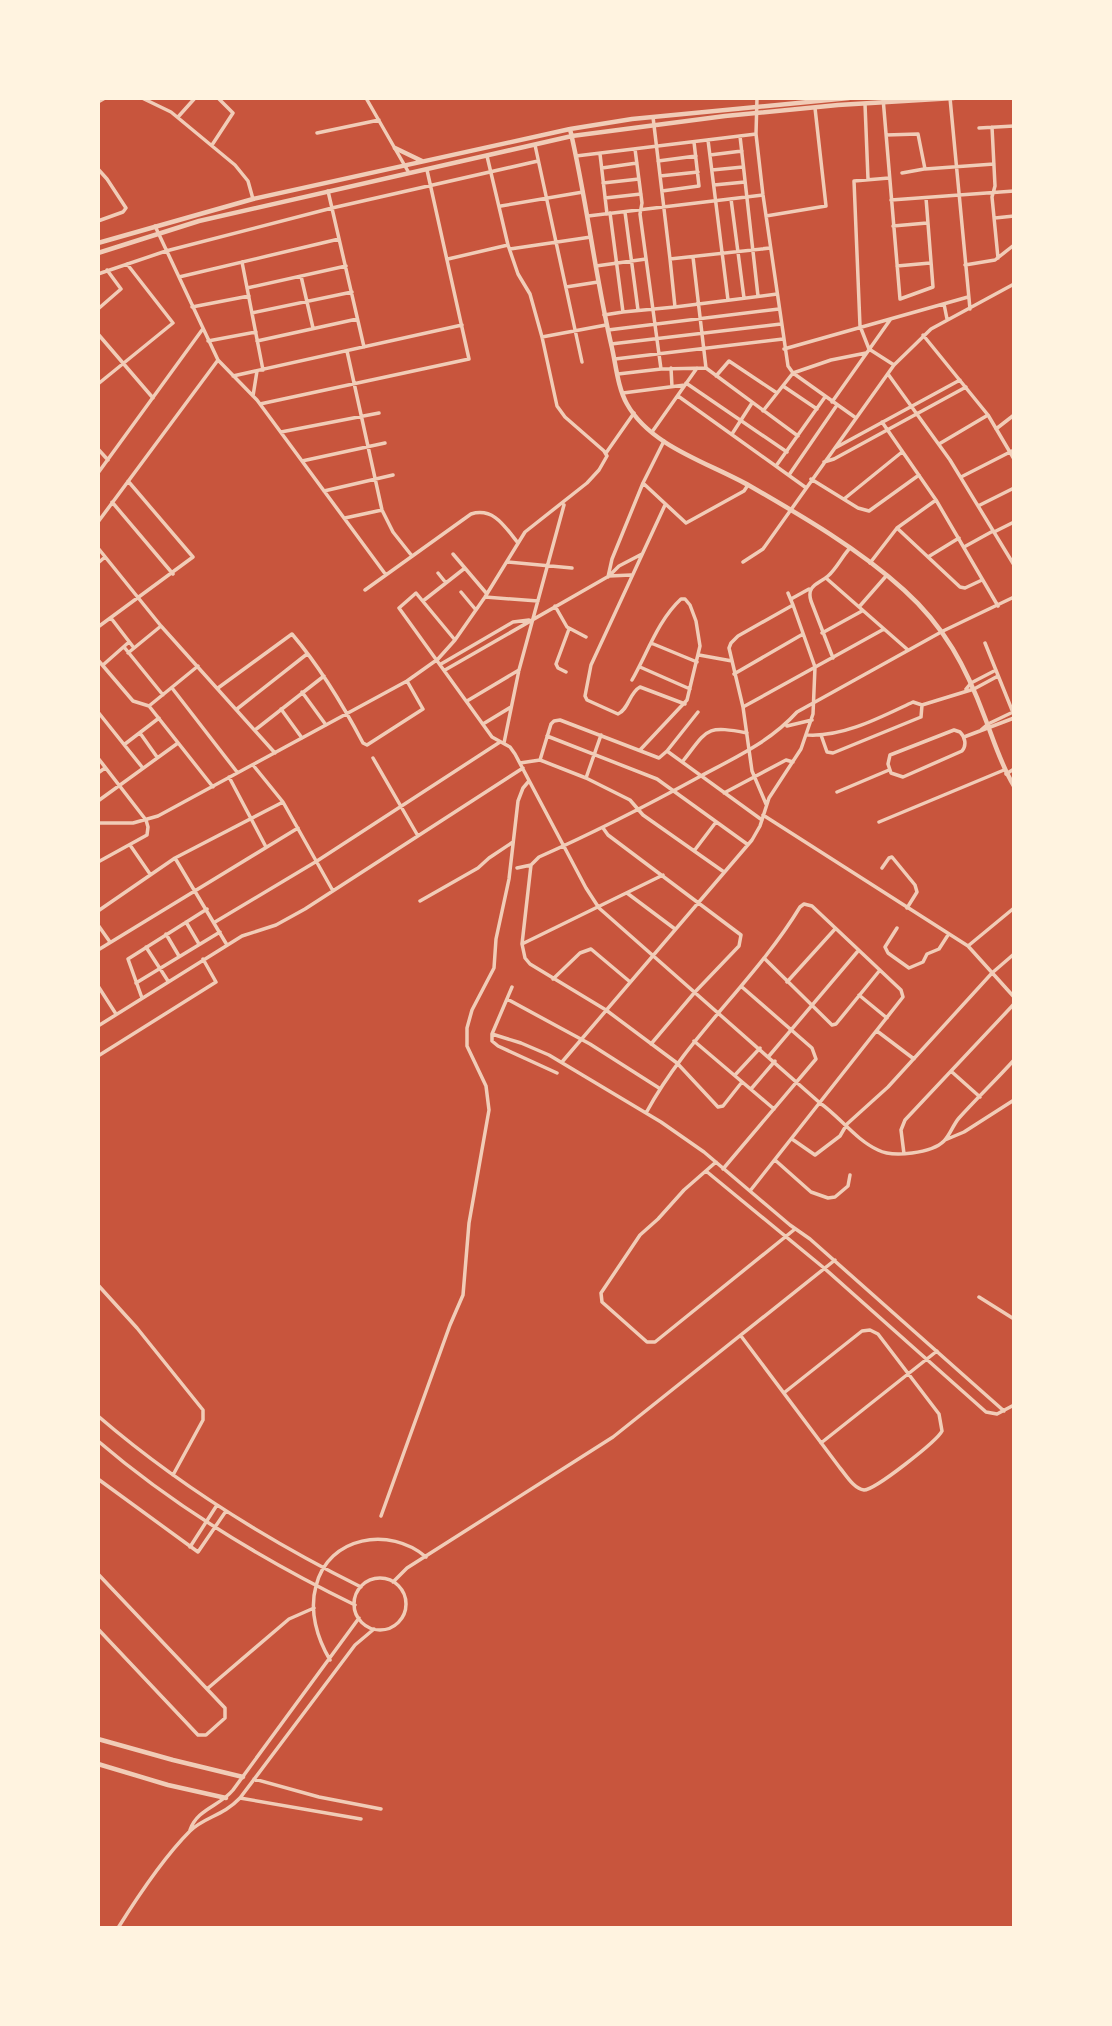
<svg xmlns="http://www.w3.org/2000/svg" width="1112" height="2026" font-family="'Noto Sans',sans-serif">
  <rect width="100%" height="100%" fill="#c8553d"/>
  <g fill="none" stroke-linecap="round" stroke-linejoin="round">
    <path stroke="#f1ccb7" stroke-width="3.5" d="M142,98L171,112L235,165L248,181L253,199
      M366,98L409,173
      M757,98L756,134L763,195L788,366L793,373L856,418
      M883,98L900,299L933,287L926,198
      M950,98L970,309
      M98,102L105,98
      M865,104L868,179
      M178,117L195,98
      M653,117L670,259L770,248
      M992,127L995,186L992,197L998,258
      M979,128L1014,126
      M317,133L379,120
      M886,135L918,134L925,169L994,164
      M740,136L758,296
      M708,140L728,300
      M212,145L233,113L218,98
      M535,145L582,362
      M635,149L642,203L640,214L661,369
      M600,154L607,214
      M710,155L742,151
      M576,156L756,134
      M658,161L696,156
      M602,168L637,163
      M98,169L107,179L126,208L123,212L98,221
      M712,170L743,167
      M902,173L924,169
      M660,176L698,172
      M889,178L854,181L860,326L869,349L894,365
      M603,183L639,179
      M714,185L745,182
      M328,191L364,347
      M662,191L699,186L694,142
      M605,198L641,194
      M731,199L744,298
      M891,200L1014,191
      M501,206L583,192
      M625,212L638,310
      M610,213L623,312L675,307L670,259
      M588,216L763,195
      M766,216L826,206L815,108
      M995,218L1014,216
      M155,226L218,360L257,400L386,575
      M893,226L927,223
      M510,249L591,237
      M693,257L706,368
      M448,259L508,245
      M242,262L263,370
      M965,265L995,260L1014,245
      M596,266L646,259
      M897,266L930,263
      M98,274L166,251L332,208L538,161
      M301,276L313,328
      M179,277L339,239
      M566,287L598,282
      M247,288L346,266
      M944,304L947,319
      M192,307L249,296
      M675,307L777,294
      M98,309L121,289L107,270
      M252,313L352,292
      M604,315L623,312
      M608,330L779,309
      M98,334L153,398
      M923,335L988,415L1014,459
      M542,337L606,325
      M208,341L256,332
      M257,341L357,319
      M611,344L781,324
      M784,349L968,297
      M347,351L382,510L393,532L412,556
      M615,359L783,339
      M671,368L672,387
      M618,374L661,369L706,368L798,436
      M888,374L950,460L1014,565
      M233,376L462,325
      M716,376L729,361L777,393
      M686,383L787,452
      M98,384L173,323L127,264
      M783,386L817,409
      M623,393L685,385
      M253,396L257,371
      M678,396L805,487
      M832,402L890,320
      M260,404L469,359L427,170
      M763,411L793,373L831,360L866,353
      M882,422L936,500L998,606
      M996,429L1014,415
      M281,432L379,413
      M652,432L697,368
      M732,434L752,403
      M939,444L988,415
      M835,448L960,380
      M98,449L108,460
      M606,453L634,413
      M302,461L385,443
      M824,462L834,459L966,387
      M776,466L825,397
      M98,473L202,330
      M789,475L837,405
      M961,477L1014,450
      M811,479L858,508L869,511L919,475
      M643,483L686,523L744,491L748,485
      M324,491L393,475
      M844,499L902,452
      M112,502L173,574
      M665,505L591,665L585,696L587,700L618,714C629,709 629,693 640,687L685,704
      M978,506L1014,488
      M345,518L382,510
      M98,522L218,360
      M897,528L960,587L965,588L982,580
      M994,532L1014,522
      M964,547L993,531
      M98,548L161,626L275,753
      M453,554L487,594
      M928,557L959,538
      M507,562L572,568
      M743,562L763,549L894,365L931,329L1014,284
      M98,563L105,557
      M870,563L897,528L936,500
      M438,573L446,583
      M609,576L619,566L642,554
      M608,577L612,559L643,483L664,441
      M826,578L908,650
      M365,590L471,514C494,507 505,527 518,543
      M461,592L476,610
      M788,593L793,605
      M485,597L538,601
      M791,599L809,589
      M423,601L465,568
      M555,606L567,627L586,637
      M859,607L887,575
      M111,618L134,648
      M98,627L193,557L128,481
      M822,633L862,611
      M455,640L416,593L399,608L492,737L510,747L515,754L586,888L599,908L820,1103C840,1117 856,1140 878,1150C893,1158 932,1153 944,1141C950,1135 953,1125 959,1118C977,1098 996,1080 1014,1060
      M651,643L697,662
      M985,643L1014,715
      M124,647L163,695
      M128,653L161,626
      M699,655L732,661
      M833,658L811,601C806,585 819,584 828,576C836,569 842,557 849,549
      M98,660L133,701L149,706L198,666
      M441,664L513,622L529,620
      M103,665L129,642
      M640,667L690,689
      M445,670L609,576L631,575
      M566,672L558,668L556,664L569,629
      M734,674L803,634
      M632,680C647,654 658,620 681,599H685L690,605L696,621L700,646L687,700L640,750
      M172,688L237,772
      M218,688L292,634C320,667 343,705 363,743L367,745L423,709L407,681
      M966,689L971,683L996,670
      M302,692L326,725
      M467,701L519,670
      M922,705L974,689L998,676
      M149,706L213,787
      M743,707L884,629
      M237,709L307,654
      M281,709L302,738
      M98,712L142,767
      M483,724L511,707
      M787,726L812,720
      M255,730L324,676
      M954,730L960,732C965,737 967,745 962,751L903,777L891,773L888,764L890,755Z
      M981,730L988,724L1013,712
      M140,733L157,757
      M808,735C844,737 881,717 913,702L922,705L921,717L833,753L827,752L821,735
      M547,736L657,779L747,844
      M964,737L1014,718
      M504,743L519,670L564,505
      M125,744L159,718
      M667,751L698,712
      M98,758L146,820L148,827L147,835L98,862
      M373,758L418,836
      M540,760L551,724L554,721L560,720L659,758L667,751L762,820
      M683,761C708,729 705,725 747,733
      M520,763L540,760L586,778L630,800L643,815L724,872
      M253,765L283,802L333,891
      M98,773L105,768
      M1006,774L1014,769
      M229,777L266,847
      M586,778L601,735
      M837,792L889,770
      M724,793L786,760L793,762
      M98,801L178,743
      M763,815L968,946L1014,997
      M879,822L1004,770
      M98,823H133L158,816L407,681L438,659L455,640L485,597L525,532L587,483L599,470L607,456L604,451L565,417L557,406L542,337L530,294L518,274L508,245L487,156
      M603,828L608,835L741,935L739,946L695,992L651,1044
      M130,845L150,874
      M694,851L716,822
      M175,858L227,945
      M517,868L531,865
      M882,868L889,858L892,857L915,885L917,892L907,908
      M627,893L675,929
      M420,901L478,868L489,858L513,842
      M98,911L175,858L283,802
      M186,922L199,944
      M215,922L317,861L500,742
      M98,925L110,942
      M897,928L885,947L888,953L909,968L923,962L927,954L939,949L948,935
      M166,934L179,956
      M522,944L663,875
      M968,946L1014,908
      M146,947L168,981
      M98,950L298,828
      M764,958L832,1025L836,1024L880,970
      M553,979L580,953L591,949L629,981
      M787,982L835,929
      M136,983L220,932
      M98,986L116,1014
      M512,987L492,1034V1041L498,1046L557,1073
      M859,995L887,1018
      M142,998L128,959L207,909
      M507,999L590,1044L659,1088
      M98,1026L242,936L276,925L305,909L523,768
      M877,1031L914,1059
      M492,1034L521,1043L549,1055L661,1122L704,1152L790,1225L810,1239L1004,1411
      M694,1041L774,1109
      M98,1056L216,982L203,959
      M769,1056L858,951
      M562,1062L752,840L760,826L769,798L801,749L813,714L815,667L793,605L738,636L731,643L729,648L743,707L752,771L766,804
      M952,1072L980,1097
      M735,1075L760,1048
      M742,1082L723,1106L718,1107L677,1063L606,1010L530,964L525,958L522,944L531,865L539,857C593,833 646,806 699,777C734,758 770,742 797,712L943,631L1014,597
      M751,1089L775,1061
      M646,1113C687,1037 755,981 800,907L804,904L812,906L901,990L903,997L750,1191
      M792,1139L815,1155L840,1136L847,1124L888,1087L992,973L1014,954
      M945,1140L964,1132L1014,1100
      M904,1154L901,1130L905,1120L1014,1004
      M775,1160L811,1192L828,1198L835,1197L848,1186L850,1175
      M716,1162L684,1190L658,1219L640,1235L601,1293L602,1302L647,1342H655L795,1229
      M723,1169L816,1059L812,1048L742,987
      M706,1171L824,1268L986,1412L997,1414L1014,1405
      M98,1285L137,1328L203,1410V1420L173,1475
      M979,1297L1014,1319
      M741,1336L840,1468C846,1475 854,1489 864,1490C875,1490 937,1441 942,1431L939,1414L878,1334L870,1330L862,1331L785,1392
      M98,1416C178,1485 267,1540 361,1587
      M98,1441C176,1508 263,1560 355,1605
      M821,1443L937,1351
      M98,1479L198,1552L226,1511
      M381,1516L450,1325L463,1295L469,1223L489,1110L486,1086L467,1046V1028L472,1010L494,968L496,939L509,879L518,801L523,788L529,781
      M190,1547L217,1505
      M98,1574L225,1708V1718L206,1735H198L98,1629
      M354 1604a26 26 0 1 1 52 0a26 26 0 1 1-52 0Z
      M393,1582L407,1568L613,1437L835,1260
      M330,1660C317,1638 309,1611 316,1586C328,1536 390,1526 426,1557
      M207,1689L289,1619L314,1608
      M254,1779L319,1797L381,1809
      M240,1798L361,1819
      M190,1830C197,1809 220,1806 233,1790L359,1618
      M118,1928C138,1896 163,1858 190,1831C204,1817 223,1816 240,1798L355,1645L374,1629"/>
    <path stroke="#f1ccb7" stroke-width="4.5" d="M570,129C587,201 595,276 612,348C616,366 618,388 627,404C651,447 710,463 750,486C802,516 859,549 904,590C945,627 966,667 985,718C994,741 1001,765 1014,786
      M395,148L422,161
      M98,243L253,199L570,129L632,119L849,98
      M98,253L199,221L572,136L725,116L838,105L954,98
      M98,1739L173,1760L243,1777
      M98,1764L168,1785L226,1798"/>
  </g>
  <rect width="1112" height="2026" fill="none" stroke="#fff3e0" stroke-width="200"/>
</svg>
